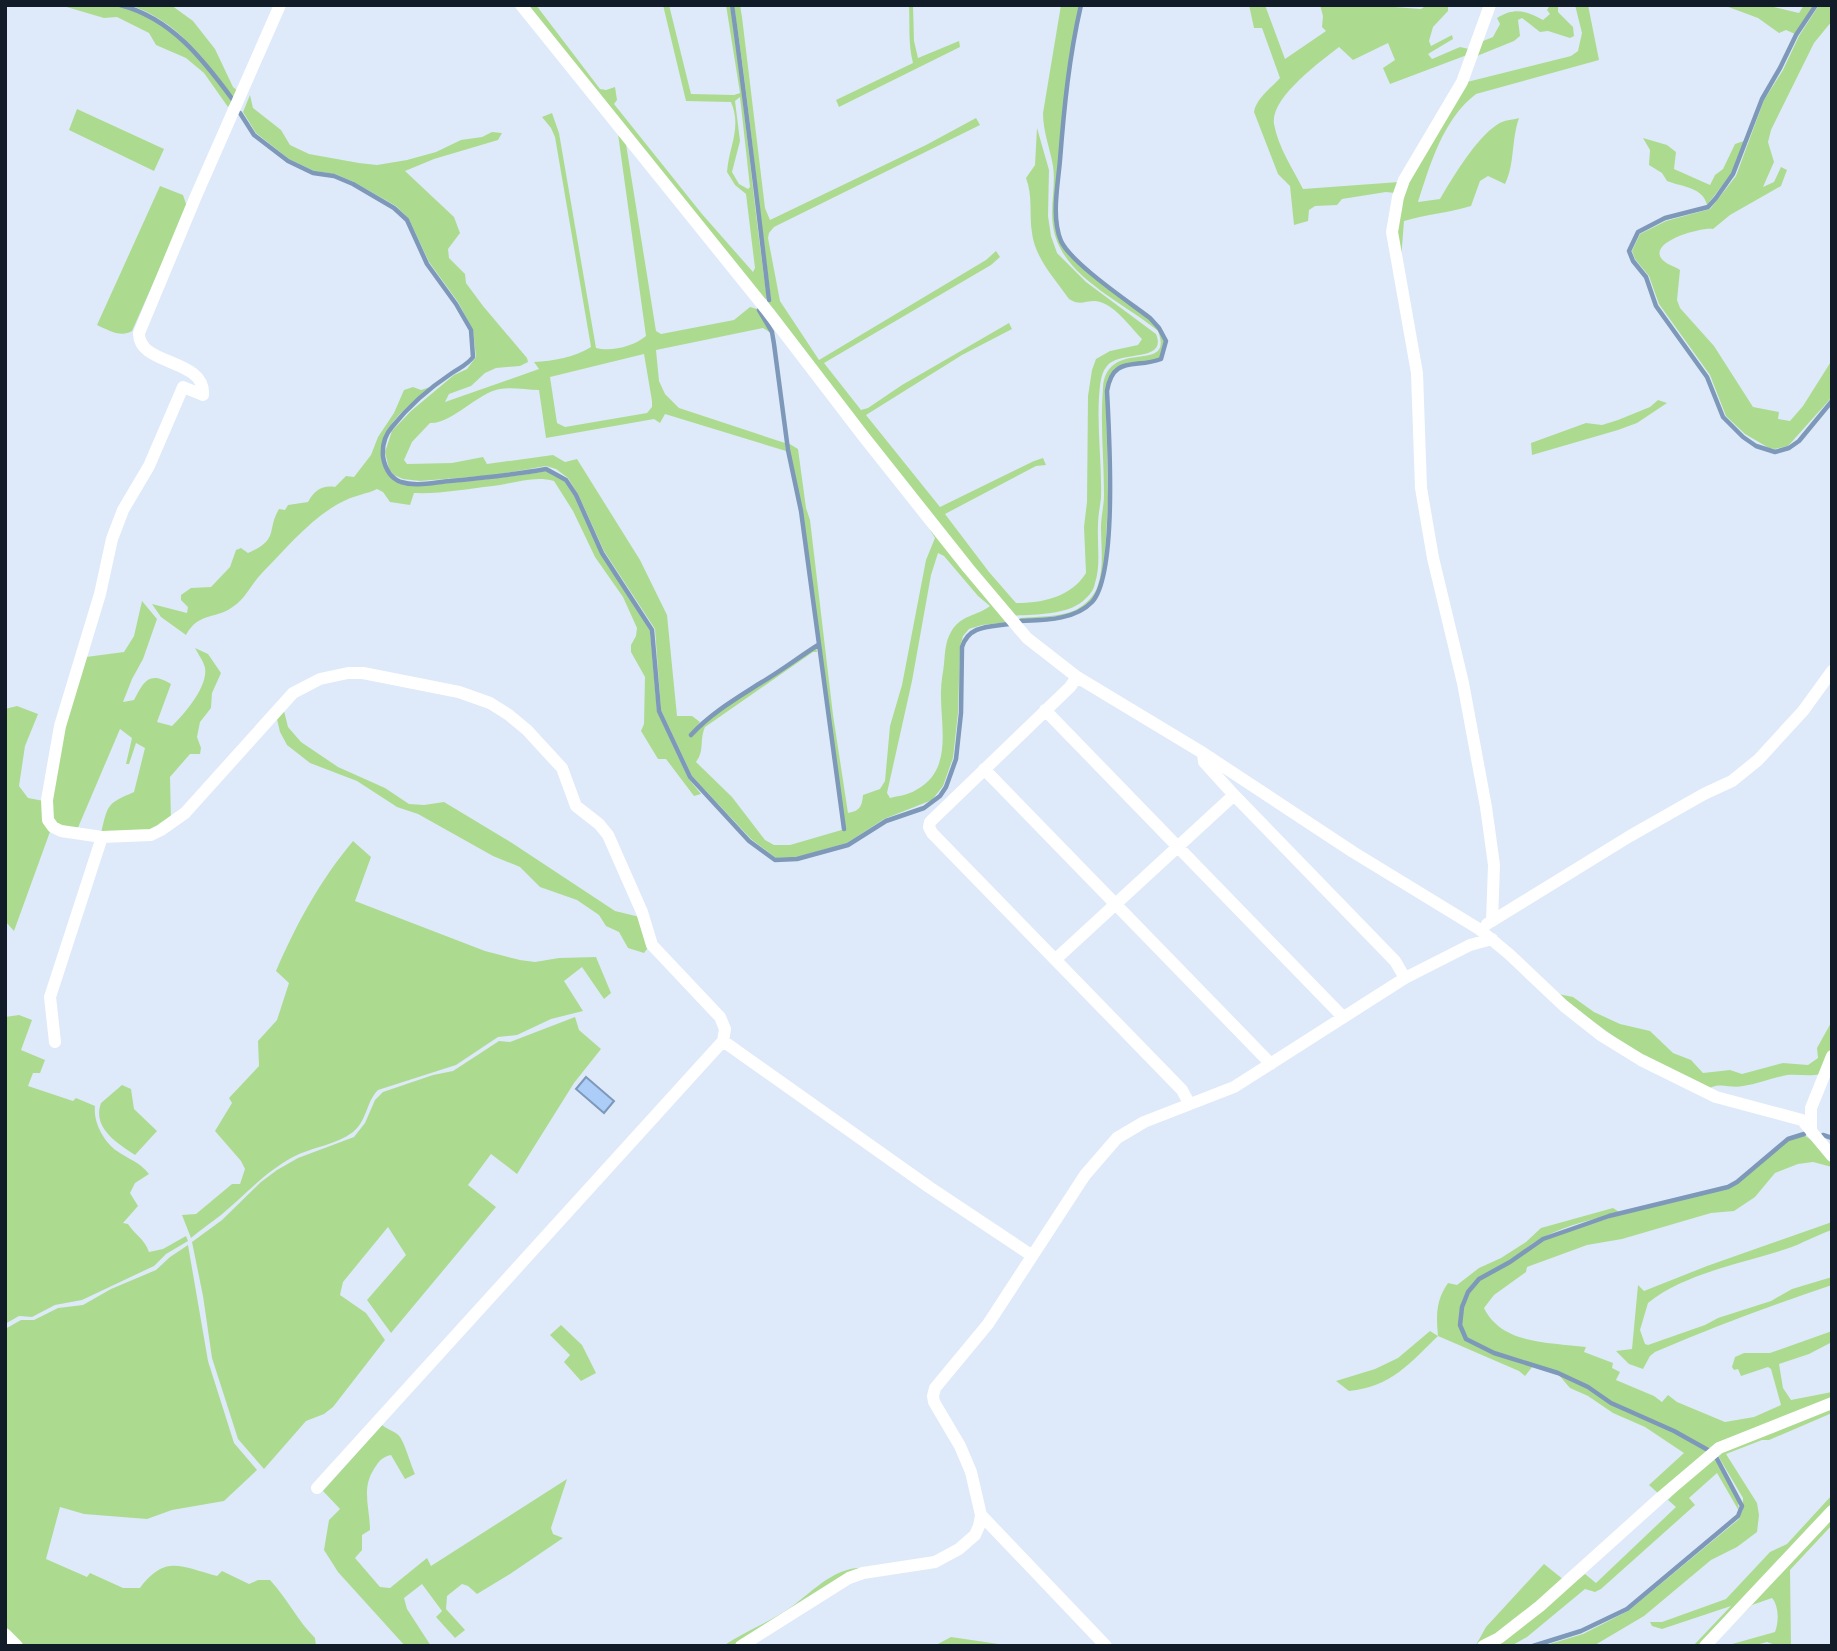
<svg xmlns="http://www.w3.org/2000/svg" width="1837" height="1651" font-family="Spectral,serif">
  <rect width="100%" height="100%" fill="#deeaf9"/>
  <path fill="#acdb90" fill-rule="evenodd" d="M60,5C77,5 96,3 113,5C166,12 203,61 232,101L228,107L204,73L186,58L156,45L149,33L117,17L104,18Z
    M128,5H171L193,21L215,49L233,87L239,92L236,101C208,63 176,18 128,5Z
    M526,5H536L600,89L606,90L615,87L617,100L614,104L702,214L753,272L755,268L746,194L735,185L727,172C729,146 742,128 731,102L686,101L663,5H669L691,94L734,95L740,93L726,5H730C745,103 753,201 767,298L765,300ZM740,97L750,187L748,189L739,184L732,172L740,141L735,101Z
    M734,5H740L742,17L765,208L770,220L926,145L976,118L980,125L774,227L769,233L768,238L780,301L819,360L986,260L996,251L1000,257L991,265L824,363L861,410L868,408L902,385L1009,323L1012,329L962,355L866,415L940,507L1034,461L1043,458L1046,465L1036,466L945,514L989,572L1016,603C1043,603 1071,597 1086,573L1084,527L1087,502L1088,396L1092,370L1096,359L1110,351L1138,345L1142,339C1131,328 1113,302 1095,301C1084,301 1080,306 1069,299C1055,279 1035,258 1032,233C1029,214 1033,196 1026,178L1035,165L1037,128L1049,170L1048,216L1051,236L1057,253L1086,282L1156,334C1168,363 1119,350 1107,366C1100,374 1100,387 1099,397C1097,430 1102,464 1101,498C1100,507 1098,516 1098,525C1097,544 1101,565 1095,583C1094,590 1089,596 1083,601C1065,616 1033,614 1011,616L767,304L771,299C758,201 749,103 734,5Z
    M909,5H913L914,41L918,58L959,41L960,47L839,107L836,100L913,63C908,44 910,25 909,5Z
    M1061,5H1080C1069,57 1063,107 1059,159C1057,185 1050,221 1062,244C1073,266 1118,294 1139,311C1147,317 1157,324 1162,333C1167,341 1165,350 1160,358C1134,369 1113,354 1106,391L1108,500L1105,559L1103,579L1097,594L1085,607L1069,615L1018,620L1020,618C1039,616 1066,618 1082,606C1089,601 1096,593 1098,585C1104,567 1101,546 1101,527C1101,516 1104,506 1104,495C1104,459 1100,424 1103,388C1107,336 1175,376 1158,331C1122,301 1060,276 1053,226C1050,206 1056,185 1053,166C1050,148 1043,132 1043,113Z
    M1249,5H1265L1285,59L1326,31L1322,27L1323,16L1320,5H1368L1421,9L1427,5H1448V11L1433,27L1429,41L1431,46L1452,35L1453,39L1428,54L1432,59L1460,47L1469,49L1467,55L1390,84L1383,68L1395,60L1388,43L1353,60L1339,47C1320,62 1270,98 1274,124C1278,147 1293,169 1303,189L1399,182L1395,193L1386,192L1342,199L1337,205L1315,206L1309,210L1308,221L1294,225L1290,186L1278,174L1254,112C1256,99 1271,88 1280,78L1262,28H1254Z
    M1550,5H1558V12L1573,27L1574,36L1570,38L1548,31L1540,32L1522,18L1518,20L1520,36L1514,41L1477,56L1483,41L1493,37L1500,24L1497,18C1515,7 1526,11 1543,20L1550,14L1547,10Z
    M1575,5H1588L1599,60L1476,94C1443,119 1430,165 1418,202L1440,199C1453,177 1476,138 1498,124C1504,120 1512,120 1519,118C1511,141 1515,164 1505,184L1488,176L1480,181L1471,206C1449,213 1427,214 1404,221L1401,260L1397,227L1406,185L1467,82L1571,56L1578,51L1582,33Z
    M1723,5H1766L1799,13L1804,5H1814L1795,34L1786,30L1779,33L1758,18Z
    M1819,5H1832V21L1814,43L1771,130L1768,142L1774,162L1763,187L1774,182L1781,167L1787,170L1781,186L1730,215L1713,229C1702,227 1650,241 1661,258C1665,264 1674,266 1680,270L1677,300L1680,308L1714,346L1753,407L1779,412L1778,419L1790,421L1803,406L1832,360V397L1788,446L1775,449L1769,448L1745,434L1726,416L1710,375L1659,304L1649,276L1635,259L1632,251L1640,234L1666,221L1710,209L1718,199L1736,176L1764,100L1783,70L1799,36Z
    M250,95L253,108L281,130L290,145L309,154L359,163L377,165L407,160L436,152L461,140L482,137L492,132L502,133L498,140L434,159L405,171L454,217L460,233L448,249L449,258L465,274L466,283L483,306L527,358L528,362L520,366L496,368L485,373L471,386L449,394L445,402L539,369L534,362C553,361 575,357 591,347L555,137L551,128L542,117L552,113L559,133L596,348C612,352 634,346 646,336L618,134L626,144L656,331L661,334L734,320L750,307L757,309L771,333L763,328L656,350L659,381L665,394L679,408L785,443L786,451L665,414L660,423L654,419L546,438L539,390C527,390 511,387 500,389C477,393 452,424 430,423L412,442L404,460L407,464L452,463L483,457L487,464L553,455L565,462L577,459L640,560L667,615L677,716H692L700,722L690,736C727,700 774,675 816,646L817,652H813L705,727C699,741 705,750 696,762L732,797L765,840L774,845H790L845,829L809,578L802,511L788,443L798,449L806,508L810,520L833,715L848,813C860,811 862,806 863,795L880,789L885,781L890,726L902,685L926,560L935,538L909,496L1009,622L982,625L969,629L963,636L960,647L958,713L953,758L943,786L932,800L884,819L847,843L797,857L776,858L751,839L692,776L661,710L655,629L604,551L578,494L568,478L556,469L546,466L495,475L420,481L403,479L394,475L389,469L385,452L392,431L411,411L454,375L467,369L476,357L473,330L458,302L429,262L409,219L396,206L354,182L335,174L314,171L289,159L256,133L243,112ZM644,354L652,401V407L647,413L565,427L557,423L550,377ZM938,553L944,556L978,596L990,606C977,616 960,615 951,632C945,642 945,654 944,664C943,673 941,682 941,691C940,725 954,770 916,790C908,795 898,796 890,798L887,793L912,681L931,575Z
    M77,109L164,149L154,171L69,130Z
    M1643,138L1667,145L1676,152L1674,169L1710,185L1715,175L1723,169L1735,144L1744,141L1732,173L1707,205C1703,187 1682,187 1667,181L1662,173L1649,165L1650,150Z
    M160,186L183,195L187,207L132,331C121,338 108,330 97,325Z
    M433,386C410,405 371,430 384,466C387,475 393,481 402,484C417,488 435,484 450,483C482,480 513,477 546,471L564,481L574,496L600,553L650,631L657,711L688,778L701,794L694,796L666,759H658L641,731L644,724L645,677L631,652V645L636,636L637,628L623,597L595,557L573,511L554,481C533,475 513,484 493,486C466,489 441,494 414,493L410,505L390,502L383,492L377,489C367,494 356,495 346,500C313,515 287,548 262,573C252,583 246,598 234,606C217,620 199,611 186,635L161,617L152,604L187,613L188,607L181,600V595L191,588L211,587L230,567L236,550L241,548L248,553C280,539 266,531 279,509L285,510L288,505L308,502C314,491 322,485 335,487L346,476L354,477L371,455L378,437L394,413L404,390L413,387L421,390Z
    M1658,400L1667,403L1637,423L1618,430L1532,455L1531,443L1586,423L1602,425L1618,420L1650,407Z
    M142,601L157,619L143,659L132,679L123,702L134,700C144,681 149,671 171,684L157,722L172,726C184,714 208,687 205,668C204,662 198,654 195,648L208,654L221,673L212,693L211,708L200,722L197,737L201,748L200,754H190L170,777L171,820L148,832L101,833C108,805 106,804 134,792L145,748L136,743L129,764H126L132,738L120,729L77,830L64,828L52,819C47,766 70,706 86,657L124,652L134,636Z
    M17,706L38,714L25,746L19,786L28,798L44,801L51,829L14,931L5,921V709Z
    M283,707L288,727L301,742L338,767L385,788L409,804L424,805L444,802L512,843L615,911L640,917L650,945L644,953L628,948L619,932L606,926L599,915L577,900L540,887L520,867L493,856L418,814L397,807L357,781L310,763L287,745L280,732L276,715Z
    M353,841L371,857L355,901L485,951L520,960L535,962L559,958L596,957L611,993L604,999L582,967L564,981L583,1011L551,1019L517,1035L498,1037L456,1065L378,1090C366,1102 367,1121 353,1132C336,1145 312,1147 293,1157C265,1172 245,1195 221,1215C211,1223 200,1230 191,1238L182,1215L196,1214L232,1184H240L245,1169L241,1161L215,1131L232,1103L229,1098L259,1066L258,1041L277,1020L289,983L276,971C297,923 319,882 353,841Z
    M1558,994L1573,997L1594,1012L1620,1024L1650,1031L1673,1053L1691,1060L1703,1073L1730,1070L1742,1074L1783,1063L1808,1065L1818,1058L1817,1048L1832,1021V1046L1820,1074C1810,1077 1798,1074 1787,1075C1772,1078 1758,1084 1743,1086C1731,1089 1721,1082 1710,1088C1654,1068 1604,1031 1558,994Z
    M19,1015L32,1020L21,1050L45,1060L40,1073H33L28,1086L73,1101L76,1098L95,1106C93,1122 104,1142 117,1151C128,1159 140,1162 149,1174L135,1183L130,1193L138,1206L123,1223L128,1224C136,1236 144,1238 149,1252L163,1249L186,1236L188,1241L166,1254L154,1266L82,1300L55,1305L32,1317L19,1316L5,1324V1017Z
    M575,1017L579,1030L601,1049L574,1083L517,1174L491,1154L468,1185L496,1207L391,1333L367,1300L406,1255L388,1227L343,1282L340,1295L366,1313L385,1340L333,1407L324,1414L306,1421L264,1469L238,1439L212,1358L203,1296L192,1242L222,1220L261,1182L277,1170L298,1158L354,1137L365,1123L375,1100L383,1092L433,1075L453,1071L499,1041L510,1042Z
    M122,1085L131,1089L134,1109L157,1131L135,1155C117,1143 92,1128 101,1103Z
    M1804,1135L1817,1144L1832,1161V1167L1813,1162L1798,1164L1775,1173L1755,1197L1734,1211L1711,1213L1622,1239L1587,1245L1527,1267L1526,1272L1494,1295L1484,1308C1502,1345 1550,1342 1586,1347L1584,1352L1613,1363L1612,1368L1620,1372L1616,1380L1654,1396L1662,1402L1668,1395L1677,1402L1725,1422L1754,1417L1781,1405L1771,1369L1768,1367L1741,1376L1738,1369L1734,1370L1732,1367L1735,1357L1744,1353H1770L1832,1331V1342L1809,1354L1779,1364L1783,1388L1791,1400L1832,1392V1398L1716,1443L1709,1449L1675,1430L1611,1402L1589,1386L1558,1372L1494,1351L1466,1338L1461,1325L1463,1308L1469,1292L1480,1280L1511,1263L1543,1240L1609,1218L1728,1188L1737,1183L1788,1140Z
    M1613,1208L1621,1213C1595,1218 1567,1225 1544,1237C1531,1243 1520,1254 1508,1262C1499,1268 1489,1271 1480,1277C1461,1290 1453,1320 1465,1340L1493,1354L1533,1366L1525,1376L1519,1371L1438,1336C1410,1363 1391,1387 1349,1391L1336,1381L1375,1369L1398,1358L1430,1331L1438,1336C1436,1315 1436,1300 1448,1283L1457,1285L1479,1268L1501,1258L1526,1242L1541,1228Z
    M1832,1222V1230C1816,1235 1802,1244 1786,1249C1743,1263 1683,1274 1648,1303L1640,1330L1645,1344L1648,1345L1705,1325L1718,1318L1771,1301L1792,1289L1832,1277V1285C1772,1305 1713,1327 1655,1352L1650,1356L1643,1369L1629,1364L1616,1351L1632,1349L1638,1285L1644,1291L1649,1289L1707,1266Z
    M188,1245L208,1361L234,1443L257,1470L224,1501L172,1510L147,1519L84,1514L60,1507L46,1559L87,1577L90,1573L123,1588H140C166,1554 181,1567 217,1576L222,1571L249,1584L258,1580H270C287,1598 297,1620 315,1638L316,1646H23L5,1627V1329L21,1320H34L58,1308L83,1305L111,1289L156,1270L170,1257Z
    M561,1325L582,1345L596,1373L581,1381L564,1362L570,1355L550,1335Z
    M1558,1374L1587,1388L1610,1404L1674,1432L1708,1451L1659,1494L1649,1485L1684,1453L1645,1427L1613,1413L1588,1396L1570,1388Z
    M1832,1408V1413L1769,1440H1762L1726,1454L1757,1503L1759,1515L1757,1532L1737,1547L1711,1560L1644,1616L1595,1645L1543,1646L1583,1634L1628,1611L1739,1519L1743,1510V1498L1717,1454Z
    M382,1425C388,1430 397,1432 400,1437C405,1444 411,1465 415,1474L405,1479L391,1455C382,1457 379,1461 374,1469C361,1489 370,1508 370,1530L362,1535V1550L355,1558L380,1587L390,1588L427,1558L431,1566L567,1479L551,1528L553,1534L563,1538L510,1574L477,1594L468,1586L462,1584L447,1596L446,1609L465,1630L455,1638L436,1617L442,1611L422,1584L404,1598L407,1609L431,1646H405L338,1572L324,1550L329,1520L340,1509L323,1491Z
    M1714,1457L1738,1501L1739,1511L1717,1473L1689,1498L1695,1505L1601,1589L1595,1592L1585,1589L1527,1637L1511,1646H1491L1585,1574L1596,1583L1676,1507L1668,1500L1701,1466Z
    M1832,1495V1505L1700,1646H1693L1731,1606L1662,1629L1652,1626L1650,1622H1662L1726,1599L1770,1552L1787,1544Z
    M1832,1515V1525L1790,1570L1791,1646H1778L1767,1642L1752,1646H1725L1775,1632C1779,1622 1779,1606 1772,1598L1752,1605L1712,1646Z
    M1544,1564L1564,1580L1495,1636L1476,1645L1486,1627Z
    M857,1568L865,1570L737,1646H723C742,1633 763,1625 782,1613C806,1599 827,1571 857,1568Z
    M951,1637L1012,1646H934Z"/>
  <path fill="#abcdf7" stroke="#7d98b9" stroke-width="2" d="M586,1077L614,1101L604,1113L576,1089Z"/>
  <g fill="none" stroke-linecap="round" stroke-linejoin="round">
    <path stroke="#7d98b9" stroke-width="4.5" d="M120,5C171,18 203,59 233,100
      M732,5C746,103 757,201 769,300
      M1816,5L1796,35L1780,68L1762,99L1733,174L1716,198L1708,207L1665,218L1638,232L1629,251L1633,261L1646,277L1656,306L1707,377L1723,417L1743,437L1756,446L1775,452L1789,448L1799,441L1832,401
      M240,113L254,135L288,161L313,173L334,176L353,184L394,208L407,220L427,264L456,304L471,330L473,357C467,365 461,367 452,373C431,387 408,407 392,427C385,435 382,446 383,457C385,468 390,478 401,482C416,487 435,482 450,481C482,478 513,475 546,469L566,480L576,495L602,553L652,630L659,711L690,777L749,841L775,860L797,859L848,845L886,821L924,808L940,796L946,787L956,759L961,713L962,647C969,625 989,627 1009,624
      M759,310L772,332L774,344L788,450L801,511L844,829
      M1021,621C1045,620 1075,620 1092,602C1118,574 1109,432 1107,391C1113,355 1135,369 1161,359L1166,341L1159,328L1150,318C1129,302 1071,263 1061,241C1051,217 1058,185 1060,160C1064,108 1069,57 1081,5
      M691,735C711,713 737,698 762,682C781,671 799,657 818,645
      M1823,1135L1832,1138
      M1708,1450L1674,1431L1611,1403L1588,1387L1558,1373L1494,1353L1466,1339L1460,1325L1462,1307L1468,1292L1479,1279L1510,1262L1543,1239L1609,1216L1728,1187L1737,1182L1788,1139L1804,1134
      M1533,1646L1581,1631L1627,1609L1738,1516L1742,1506L1716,1457"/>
    <path stroke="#fff" stroke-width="12" d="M280,5L196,196L139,333C138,366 206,358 203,395L183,387L149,466L123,510L112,539L100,594L60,726L47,800L48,820L53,827L61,831L102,837L151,835L161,830L185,813L293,693L320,679L348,673H363L459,692L490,703L509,715L527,730L562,768L576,806L599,824L608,835L642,912L652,945L720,1017L725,1029L723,1041
      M521,5L769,313L864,437L968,568L1027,638L1077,677L1203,753L1353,852L1479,929L1509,954L1564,1006L1602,1036L1641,1060L1716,1097L1802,1120L1832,1156
      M1490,5L1462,82L1404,180L1398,197L1392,232L1417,373L1421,488L1433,558L1463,683L1486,807L1494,865L1492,921
      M1077,677L1070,687L930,822L929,827L932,833L1182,1090L1189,1103
      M1045,710L1343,1017
      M1203,753L1204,762L1234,795L1395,961L1405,978
      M984,769L1271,1064
      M1487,924L1630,836L1704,794L1732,781L1758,760L1803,711L1832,671
      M1057,958L1234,795
      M55,1042L50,997L102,837
      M1811,1130V1108L1832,1056
      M317,1488L723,1041L929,1187L1031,1255
      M981,1515L1106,1646
      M5,1634L17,1646
      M741,1646L849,1578L863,1573L935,1562L959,1549L975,1535L979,1526L981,1515L971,1472L960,1446L934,1402L933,1396L935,1388L988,1324L1085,1175L1117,1138L1144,1122L1234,1087L1405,978L1470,945L1492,939
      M1483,1646L1499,1638L1540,1606L1660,1498L1719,1448L1832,1403
      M1705,1646L1832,1511"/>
  </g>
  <rect width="1837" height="1651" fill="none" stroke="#121c29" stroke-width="14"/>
</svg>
